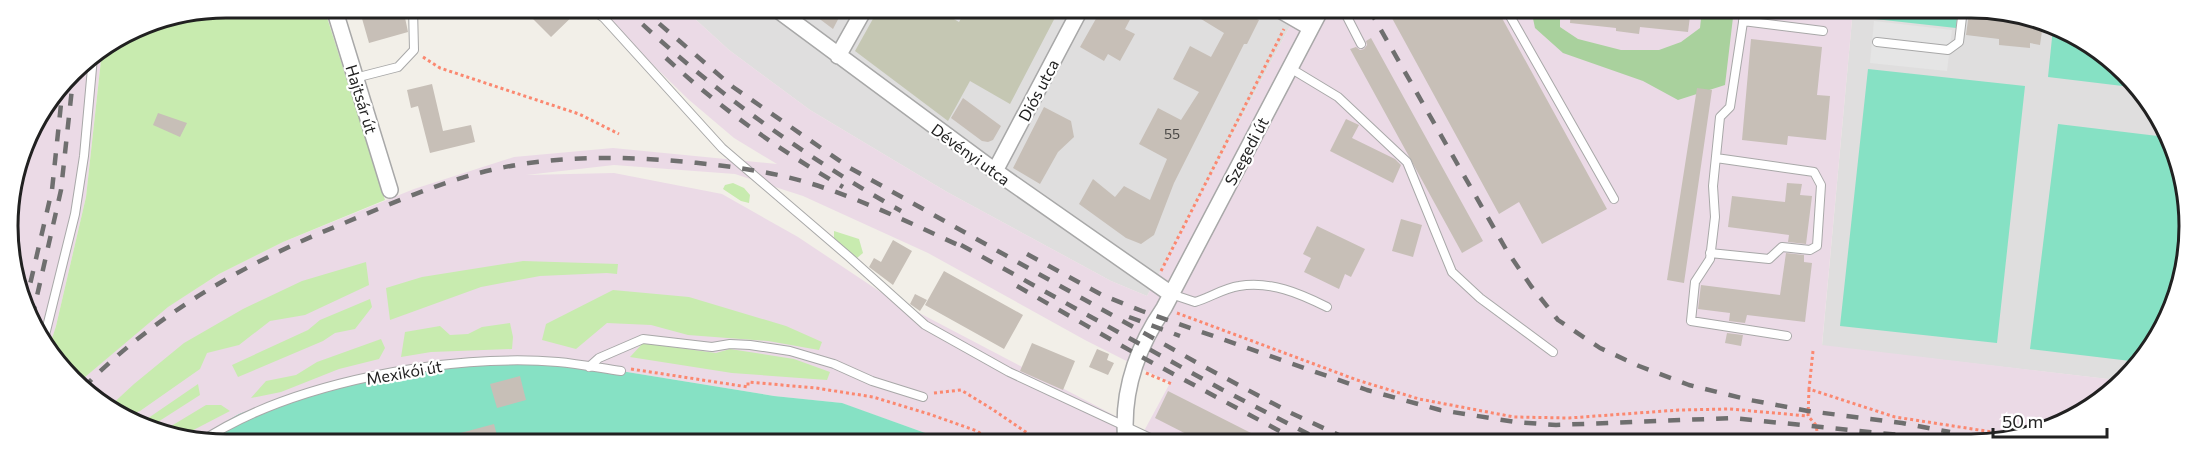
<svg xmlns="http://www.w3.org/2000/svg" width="2197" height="452" font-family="Commissioner,sans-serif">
  <rect width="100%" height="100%" fill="#f2efe8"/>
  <path fill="#dfdede" d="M683,8L1299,9L1147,296L1111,281L947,192L810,110L729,50Z
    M1853,9H1999L2080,37L2144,93L2182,169L2188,254L2167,322L2125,381L1822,346Z"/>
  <path fill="#ebdae6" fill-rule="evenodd" d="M595,8H683L729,50L810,110L947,192L1111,281L1147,296L1299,9H1853L1822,345L2125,381L2055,428L1986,444L953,443L841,403L774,396L627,372L239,414L192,441L117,415L78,383L164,309L219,274L283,242L414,189L514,157L613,148L777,164L734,138L688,99ZM614,165L735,174L803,196L928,253L1085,340L1170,383L1144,431L885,295L798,237L722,194L614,173L526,175Z
    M102,51L86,197L56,326L49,348L19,296L8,212L24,142L72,71Z"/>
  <path fill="#c5c7b3" d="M879,8H935L959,22L967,8H1060L1010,104L970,81L948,121L855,51Z"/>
  <path fill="#c8ebaf" d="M226,8H324L385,200L283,242L219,274L168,307L78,383L62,370L49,348L56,326L86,197L102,51L143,24Z
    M733,183L744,188L750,195L749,203L741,201L723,189L725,185Z
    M834,231L859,239L863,253L857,258L834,238Z
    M523,261L618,264L617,274L607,273L540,276L481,287L390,320L386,288L422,277Z
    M366,262L369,285L305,315L270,321L239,345L207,353L200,369L140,411L123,417L108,408L134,384L184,343L243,309L302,281Z
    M613,290L689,297L786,326L822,342L819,350L768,341L688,335L651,325L607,323L576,349L542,340L546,324Z
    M370,299L372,307L355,329L335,333L323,341L238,377L232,365L308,330L320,320Z
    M510,323L513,337L512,349L431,352L401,357L405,332L440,326L450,335L468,334L482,327Z
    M381,339L385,348L379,359L339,369L281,392L251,398L266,381L296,375L317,362Z
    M643,343L716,353L730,349L794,359L830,372L827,380L732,373L630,357Z
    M198,384L200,395L150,427L141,423Z
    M206,405H221L230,411L180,437L163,431Z"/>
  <path fill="#a9d19d" d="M1531,9H1560V27L1578,39L1621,50H1659L1681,42L1700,28L1702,9H1734L1725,85L1678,100L1643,81L1563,53L1535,28Z"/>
  <path fill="#86e1c4" d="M1876,9H1958L1956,28L1875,19Z
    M2053,28L2080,37L2139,88L2048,77Z
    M1868,69L2025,86L1997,343L1840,326Z
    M2058,124L2166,137L2182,169L2188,254L2167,322L2139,362L2030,349Z
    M555,364L627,372L774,396L842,403L953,443H198L193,441L239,414L296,393L457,366Z"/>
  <path fill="#e5e5e5" d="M1874,21L1952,30L1947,71L1870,63Z"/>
  <path fill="#c7bfb7" d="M359,8H403L408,32L369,43Z
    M522,8H581L551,37Z
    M805,8H844L833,29Z
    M1102,8H1136L1125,29L1135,34L1120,61L1108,54L1104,61L1080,47Z
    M1183,8L1236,9L1259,20L1247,44H1244L1174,183L1154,235L1141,244L1126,238L1079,204L1093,179L1115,197L1124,186L1150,200L1167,159L1139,144L1158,108L1181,120L1199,92L1173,79L1190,46L1211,57L1224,33Z
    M1387,9H1497L1607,209L1542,244L1519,202L1499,214Z
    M1571,9H1691L1688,32L1640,27L1639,34L1616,31V28L1570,23Z
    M1969,13L2033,21L2043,24L2040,45L2030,43V48L1999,45V39L1966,35Z
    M1371,38L1483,241L1462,253L1350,49L1356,47L1360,50L1364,49L1367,45L1366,41Z
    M1751,39L1822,47L1817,95L1830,96L1826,140L1788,136L1787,145L1742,140Z
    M432,84L443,131L471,125L475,142L430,153L418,106L411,108L407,90Z
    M1697,88L1712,90L1684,283L1667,280Z
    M963,98L1001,126L993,140L988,142L982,141L951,118Z
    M1044,107L1071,121L1074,137L1058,152L1040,184L1013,168Z
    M158,113L187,123L180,137L153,125Z
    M1346,119L1359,125L1352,138L1395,159L1401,165L1393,183L1330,151Z
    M1787,183L1802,184L1800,195L1812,196L1806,244L1788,242L1789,235L1728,227L1732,196L1785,202Z
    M1401,219L1422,225L1413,257L1392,251Z
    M1317,226L1365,249L1351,277L1345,274L1339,289L1304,272L1311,258L1303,254Z
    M893,240L912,251L893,285L869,267L874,258L881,262Z
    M1786,253L1804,255V262L1812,263L1805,322L1747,315L1745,323L1729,321L1730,313L1698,309L1701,285L1780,295Z
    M944,271L1023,315L1004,349L925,305Z
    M915,294L927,300L920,311L910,304Z
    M1727,333L1743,335L1741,346L1725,343Z
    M1032,343L1075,361L1063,390L1020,371Z
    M1097,349L1109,354L1107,360L1114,363L1108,375L1089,367Z
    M520,376L526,400L497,408L490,384Z
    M1168,391L1253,434L1248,443H1204L1155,418Z
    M494,424L499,443H439L438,439Z"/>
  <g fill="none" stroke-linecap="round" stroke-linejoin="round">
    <defs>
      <path id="lane" d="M590,8L604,18L722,148L848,256L925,325L1009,372L1161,443
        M1343,9L1361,44
        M1506,9L1614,199
        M1745,9L1730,107L1720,117L1713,186L1715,217L1710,259L1695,282L1691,321L1787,336
        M1743,21L1823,31
        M1877,42L1948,50L1959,42L1963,9
        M1290,68L1338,97L1407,162L1452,272L1480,298L1553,352
        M355,78L398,67L414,50L413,8
        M1710,253L1769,259L1782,247L1810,250L1817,246L1821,185L1814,172L1716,158
        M1171,294L1195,302C1209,298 1224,288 1239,286C1271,281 1299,293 1327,307
        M44,339L75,214L84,156L93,57
        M589,367L599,358L643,339L712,347L730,344L750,345L790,351L834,364L872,381L923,397
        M199,443C289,382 451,353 558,362C579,364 600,368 621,371"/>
      <path id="street" d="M334,8L390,190
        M775,8L995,171L1171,294
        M1278,9L1311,28
        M838,56L865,8
        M995,171L1081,8
        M1126,443C1121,394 1136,349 1164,308L1321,9"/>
    </defs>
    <use href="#lane" stroke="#a8a8a8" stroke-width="10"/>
    <use href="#street" stroke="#a8a8a8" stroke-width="18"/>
    <path stroke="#fb8870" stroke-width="3" stroke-dasharray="3 3" stroke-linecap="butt" d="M423,57L440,68L579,114L619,134
      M1161,271L1284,29
      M1177,313L1357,380L1419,399L1514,417L1569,418L1679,410L1730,409L1808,416
      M1813,351L1809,389L1895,417L2018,436
      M631,369L748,387V382L816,388L873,397L929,414L977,431L994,443
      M1146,373L1172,384
      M1809,389L1808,416L1816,425L1819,444
      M934,393L961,390L992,409L1042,443"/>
    <use href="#lane" stroke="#fff" stroke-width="8"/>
    <use href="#street" stroke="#fff" stroke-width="15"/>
    <path stroke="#6f6f6f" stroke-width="4.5" stroke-dasharray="12 12" stroke-linecap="butt" d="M625,8C709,88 800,154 901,211
      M641,8L733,87L850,168L1201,365L1291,413L1358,444
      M1369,9L1507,251L1531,286L1558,320L1600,348L1639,366L1689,385L1750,400L1808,411L1902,423L1950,432
      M666,58C720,108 779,150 843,187
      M961,245L1221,389L1328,444
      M1027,254L1102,295L1142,311L1367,390L1440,410L1515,422L1556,425L1733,418L1987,444
      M1017,286L1138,355L1302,443
      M25,306L52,190L63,85
      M1129,317L1180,336
      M32,318L61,190L74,70
      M83,388C157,313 245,263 342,224C390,204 440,182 491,170C556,155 622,156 688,162C728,166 768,171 806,182C862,199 914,225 967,249"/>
  </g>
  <g text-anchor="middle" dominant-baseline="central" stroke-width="4.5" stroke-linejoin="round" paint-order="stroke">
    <g font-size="14" fill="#4a4846">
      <text x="1172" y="133">55</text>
    </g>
    <g font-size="16" fill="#212121" stroke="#fff">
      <text transform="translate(1038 90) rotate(-62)">Diós utca</text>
      <text transform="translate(362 99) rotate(73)">Hajtsár út</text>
      <text transform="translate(1246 151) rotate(-62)">Szegedi út</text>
      <text transform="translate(971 154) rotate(36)">Dévényi utca</text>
      <text transform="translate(404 372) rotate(-10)">Mexikói út</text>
    </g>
  </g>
  <path d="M0 0H2197V452H0ZM226 18H1971A208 208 0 0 1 2179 226V226A208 208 0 0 1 1971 434H226A208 208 0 0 1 18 226V226A208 208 0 0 1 226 18Z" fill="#fff" fill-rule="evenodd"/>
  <path fill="none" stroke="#212121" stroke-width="3" d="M226 18H1971A208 208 0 0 1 2179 226V226A208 208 0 0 1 1971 434H226A208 208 0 0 1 18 226V226A208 208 0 0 1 226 18Z"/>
  <path d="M1993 428v9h114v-9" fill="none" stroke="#212121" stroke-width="3"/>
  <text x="2002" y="428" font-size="18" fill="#212121" stroke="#ffffff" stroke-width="4.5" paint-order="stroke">50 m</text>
</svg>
